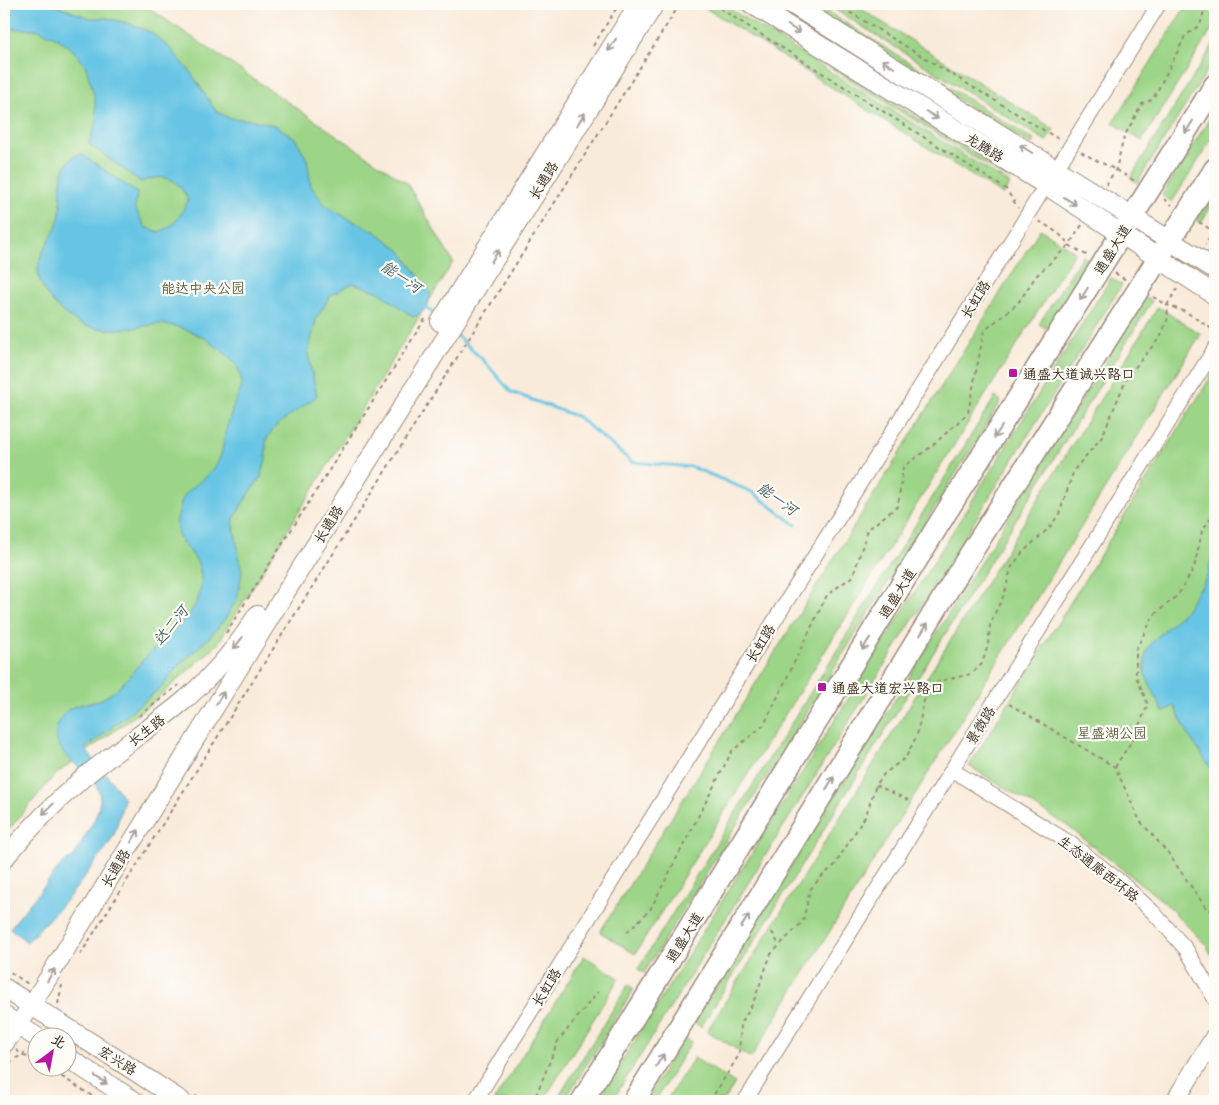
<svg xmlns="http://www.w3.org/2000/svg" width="1219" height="1105" font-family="Mali,'LXGW WenKai TC',sans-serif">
  <rect width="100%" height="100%" fill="#fdfcf7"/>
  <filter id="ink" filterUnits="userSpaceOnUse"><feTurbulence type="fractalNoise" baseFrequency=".02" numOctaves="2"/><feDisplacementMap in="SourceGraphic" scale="10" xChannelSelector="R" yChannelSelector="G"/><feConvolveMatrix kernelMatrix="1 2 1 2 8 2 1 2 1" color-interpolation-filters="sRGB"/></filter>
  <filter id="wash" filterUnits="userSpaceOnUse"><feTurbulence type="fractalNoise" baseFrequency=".0096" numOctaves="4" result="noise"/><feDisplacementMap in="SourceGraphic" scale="20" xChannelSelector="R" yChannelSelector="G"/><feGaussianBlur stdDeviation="1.12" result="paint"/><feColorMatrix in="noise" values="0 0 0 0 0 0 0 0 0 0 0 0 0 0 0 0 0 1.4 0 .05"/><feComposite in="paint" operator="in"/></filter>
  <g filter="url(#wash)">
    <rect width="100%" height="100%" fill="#f9ebda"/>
    <path fill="#9cd587" stroke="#6c8052" d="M4,4H143L407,183L453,262L217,645L152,703L55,775L4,835Z
      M699,4H722L1010,184L1003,195Z
      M729,4H736L1012,177L1010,180Z
      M805,4H815L1034,140L1031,145Z
      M826,4H853L1054,129L1046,141Z
      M1187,4H1215V24L1142,141L1113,123Z
      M1215,42V58L1137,183L1130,178Z
      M1215,110V134L1172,202L1162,195Z
      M1215,188V200L1201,223L1196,219Z
      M1040,229L1075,252L635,954L600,932Z
      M1082,256L1089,260L1047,329L1039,324Z
      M1111,278L1122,285L612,1101H597Z
      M1146,297L1152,301L701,1027L694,1022Z
      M1158,307L1201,334L751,1058L707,1031Z
      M1215,370V962L1207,946L1164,902L1066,825L969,766Z
      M995,397L1001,401L644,973L638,969Z
      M584,956L619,978L543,1101H494Z
      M628,985L634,989L564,1101H556Z
      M684,1037L691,1042L655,1101H645Z
      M694,1058L735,1083L724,1101H666Z"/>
    <path fill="#66c5e4" stroke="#507881" d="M4,4H51L90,18H107L130,24L150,32L169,47L189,70L216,111L229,118L252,120L275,125L295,138L307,159L311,186L325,205L345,217L376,232L400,250L430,292C431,305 424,313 413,317L379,292L353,283L331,295L316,319L308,354L317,396L276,426L266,440V459L261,477L242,504L233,521L242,572L237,599L225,619L208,639L179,665L164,685L85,749L114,784L124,799L115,832L109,844L70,896L27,942L10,928L63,863L74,857C82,837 98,822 100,800C103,773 47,758 57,727C67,699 83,708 104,698C123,688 132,671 146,657C162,640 182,627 194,607C202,595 204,573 196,560C184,541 171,538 179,512C180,508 181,502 183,498C190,486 207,479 215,467C222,457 223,446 225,435C227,424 232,412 235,402C237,397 242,389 242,383C242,379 238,368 236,364C231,357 221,350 214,345C199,333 178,325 159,324C153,324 146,326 140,327C101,332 77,331 51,300C44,291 38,280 38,269C40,248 57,234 60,214C63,189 54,167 80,153L137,193L135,208L145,227L159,232C177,225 180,216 188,200C178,177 164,173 141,182L89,144L97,121L94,95L86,67L74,51L57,38L36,29H4Z
      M1215,544V775L1189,736L1174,706L1163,712L1145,674V660L1147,651L1152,642L1184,612L1199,588H1201L1208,573Z"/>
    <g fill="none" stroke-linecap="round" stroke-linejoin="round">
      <path stroke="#66c5e4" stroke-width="3" d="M424,305L436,316
        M455,334L484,361L511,392L578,417L632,462L692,467L752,492L796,525"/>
    </g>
  </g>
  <g filter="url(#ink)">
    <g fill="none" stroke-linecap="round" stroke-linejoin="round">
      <defs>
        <path id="minor" d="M1057,168L1159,4
          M952,770L1070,843L1117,879L1153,912L1186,949L1215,999
          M475,1101L1046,185
          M745,1101L1215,348"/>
        <path id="tertiary" d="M440,322L638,4
          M4,859C28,830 54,803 83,778C116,750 153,727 186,699C213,675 238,646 257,615
          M4,1044L18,1026L42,988L284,595L655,4
          M1175,1101L1215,1036"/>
        <path id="secondary" d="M752,4L1046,185L1215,295
          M792,4L1215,269
          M4,988L129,1067L181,1101
          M4,1016L38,1038
          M68,1058L134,1101"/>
        <path id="primary" d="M582,1101L947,511L1215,85
          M634,1101L962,567L1215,169"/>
      </defs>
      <use href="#minor" stroke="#9a8a7c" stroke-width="16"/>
      <use href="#tertiary" stroke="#9a8a7c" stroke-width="20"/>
      <use href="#secondary" stroke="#9a8a7c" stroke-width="21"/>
      <use href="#primary" stroke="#9a8a7c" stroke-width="24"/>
      <path stroke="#9a8a7c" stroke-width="2" stroke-dasharray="4 4" stroke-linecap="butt" d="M713,4L1006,189L1018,208
        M836,4L1060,140
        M593,46L619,4
        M1081,152C1100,163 1119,170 1136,182
        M1106,185L1116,169L1124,137L1142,104L1153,99L1176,55L1185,36L1200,25L1206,4
        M1164,199L1172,205
        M1199,222L1213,231L1205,245
        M1082,225L1069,245L1088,256
        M1215,230L1213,231L1215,234
        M1115,273L1126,280
        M1153,297L1167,305L1177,289
        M226,633L425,319
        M1009,704L1115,767L1140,821L1168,853L1206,908L1215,912
        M139,716L179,685
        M1115,767L1133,739L1148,705L1136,676V649L1154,615L1178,595L1194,568L1202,531L1215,512
        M876,785L908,800
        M627,932L650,910L732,751L764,725L827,595L853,576L868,529L898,506L903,467L932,446L968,413L984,331L1018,303L1036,276L1069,245C1062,234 1050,228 1039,221
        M772,932L779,945
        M80,955L680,4
        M4,968L28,984
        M58,1004L62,985
        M16,1050L23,1055L27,1049
        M48,1068L100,1101
        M4,1069C15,1056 22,1052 38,1061
        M195,1096L204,1101
        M459,1101L463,1094
        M531,1101L535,1098L558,1041L598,992
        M710,1101L739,1055L741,1024L753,1003L771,954L803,921L810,890L820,878L834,866L866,815L876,785L884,774L906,757L917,735L924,701L930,688L940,681L971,674L982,664L988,645L990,626L995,613L1004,595L1011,568L1022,553L1050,527L1059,514L1074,470L1102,437L1127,377L1161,336L1168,318L1167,305L1186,312L1215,331"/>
      <use href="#minor" stroke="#fff" stroke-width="14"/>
      <use href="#tertiary" stroke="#fff" stroke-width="18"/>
      <use href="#secondary" stroke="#fff" stroke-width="19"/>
      <use href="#primary" stroke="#fff" stroke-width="21"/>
    </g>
    <defs><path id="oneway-shaft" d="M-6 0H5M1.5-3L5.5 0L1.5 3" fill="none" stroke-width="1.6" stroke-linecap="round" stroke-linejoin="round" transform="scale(1.25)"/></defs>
    <g stroke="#a79f9a">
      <use href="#oneway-shaft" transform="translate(794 29) rotate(32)"/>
      <use href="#oneway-shaft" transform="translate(612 45) rotate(122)"/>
      <use href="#oneway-shaft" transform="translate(888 64) rotate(-148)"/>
      <use href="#oneway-shaft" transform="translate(932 115) rotate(32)"/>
      <use href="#oneway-shaft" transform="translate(581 119) rotate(-58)"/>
      <use href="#oneway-shaft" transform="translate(1189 127) rotate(122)"/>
      <use href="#oneway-shaft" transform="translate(1026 149) rotate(-148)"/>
      <use href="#oneway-shaft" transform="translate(1070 201) rotate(32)"/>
      <use href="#oneway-shaft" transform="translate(495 256) rotate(-58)"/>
      <use href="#oneway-shaft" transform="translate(1084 294) rotate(121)"/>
      <use href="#oneway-shaft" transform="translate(998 432) rotate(123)"/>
      <use href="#oneway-shaft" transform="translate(924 629) rotate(-59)"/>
      <use href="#oneway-shaft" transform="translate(238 643) rotate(129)"/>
      <use href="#oneway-shaft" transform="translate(866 644) rotate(122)"/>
      <use href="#oneway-shaft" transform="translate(220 698) rotate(-58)"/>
      <use href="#oneway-shaft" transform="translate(830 783) rotate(-58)"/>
      <use href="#oneway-shaft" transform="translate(48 809) rotate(136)"/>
      <use href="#oneway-shaft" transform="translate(135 836) rotate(-58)"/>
      <use href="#oneway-shaft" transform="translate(745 921) rotate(-58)"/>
      <use href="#oneway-shaft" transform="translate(51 975) rotate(-59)"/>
      <use href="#oneway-shaft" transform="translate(660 1060) rotate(-58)"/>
      <use href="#oneway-shaft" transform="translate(101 1080) rotate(33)"/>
    </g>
  </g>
  <g fill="#b5179e" stroke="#fdfcf7" stroke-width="2">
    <rect x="1008" y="368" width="10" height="10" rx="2.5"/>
    <rect x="817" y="682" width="10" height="10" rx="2.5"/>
  </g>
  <g text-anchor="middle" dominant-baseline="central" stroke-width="4.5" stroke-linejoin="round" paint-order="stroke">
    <g font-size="14" fill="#3b2a1e" stroke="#fdfcf7">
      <text transform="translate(985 147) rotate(32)">龙腾路</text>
      <text transform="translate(543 180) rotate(-58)">长通路</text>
      <text transform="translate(1112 249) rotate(-58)">通盛大道</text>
      <text transform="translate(975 299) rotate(-58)">长虹路</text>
      <text transform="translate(328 524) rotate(-58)">长通路</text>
      <text transform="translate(897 593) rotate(-58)">通盛大道</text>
      <text transform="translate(760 643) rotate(-58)">长虹路</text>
      <text transform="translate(980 725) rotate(-58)">景微路</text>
      <text transform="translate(146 730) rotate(-37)">长生路</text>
      <text transform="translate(115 868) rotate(-59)">长通路</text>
      <text transform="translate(1099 868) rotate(38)">生态通廊西环路</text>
      <text transform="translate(684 937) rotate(-58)">通盛大道</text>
      <text transform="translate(546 987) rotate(-58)">长虹路</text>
      <text transform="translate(118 1060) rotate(32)">宏兴路</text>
    </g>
    <g font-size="14" fill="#585d3e" stroke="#fdfcf7">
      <text x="203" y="287">能达中央公园</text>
      <text x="1112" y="732">星盛湖公园</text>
    </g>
    <g font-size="14" fill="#3b2a1e" stroke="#fdfcf7" text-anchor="start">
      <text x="1023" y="373">通盛大道诚兴路口</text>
      <text x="832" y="687">通盛大道宏兴路口</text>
    </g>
    <g font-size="15" font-style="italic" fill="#4a6063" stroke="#fdfcf7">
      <text transform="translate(402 276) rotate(34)">能一河</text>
      <text transform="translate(778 498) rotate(36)">能一河</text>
      <text transform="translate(170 625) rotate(-51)">达二河</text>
    </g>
  </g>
  <rect width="1219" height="1105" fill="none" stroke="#fdfcf7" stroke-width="20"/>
  <g transform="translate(52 1052) rotate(32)"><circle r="24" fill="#fdfcf7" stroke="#afa8a0"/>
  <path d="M0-4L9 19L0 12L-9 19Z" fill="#b5179e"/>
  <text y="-8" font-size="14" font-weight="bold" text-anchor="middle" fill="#3b2a1e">北</text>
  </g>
</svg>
